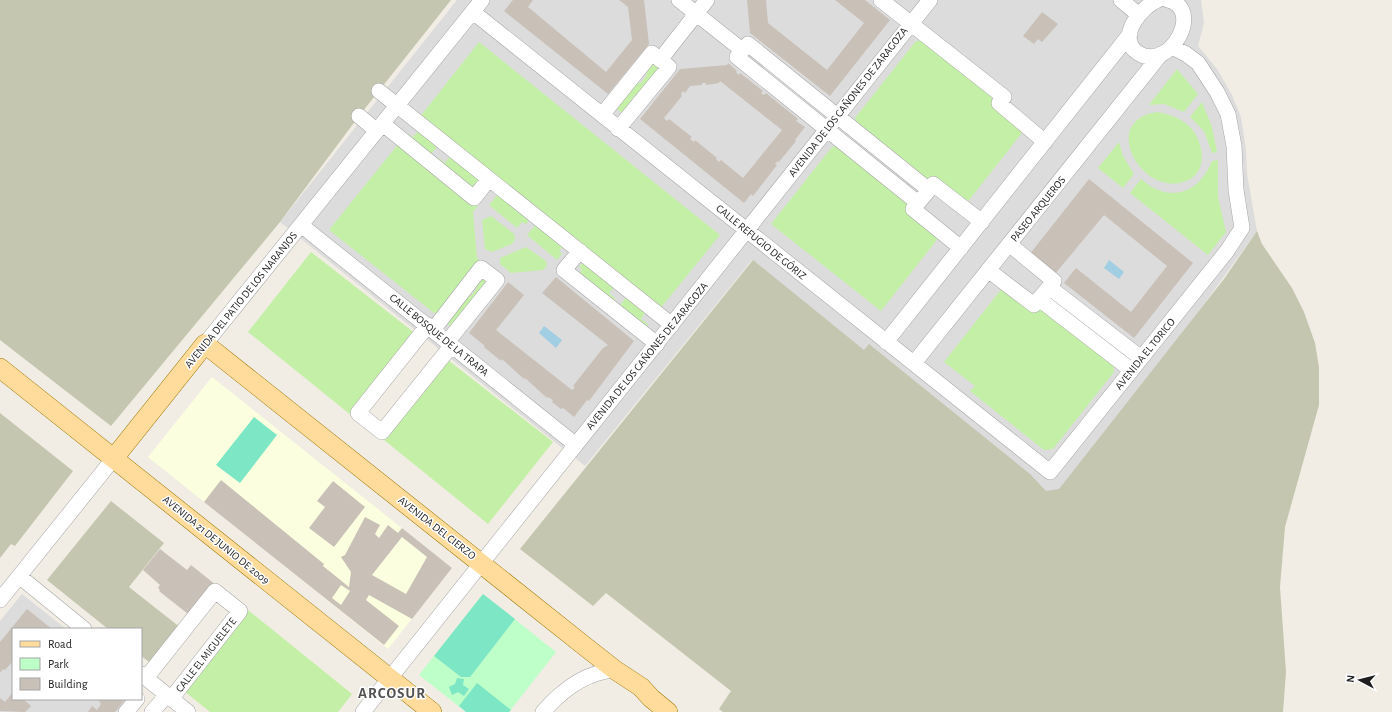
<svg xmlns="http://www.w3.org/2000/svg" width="1392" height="712" font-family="'Alegreya Sans',sans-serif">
  <rect width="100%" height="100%" fill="#f1ede4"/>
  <path fill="#dddcdc" d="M457,0H1201L1204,23L1198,46L1217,69L1232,95L1241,117L1246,150L1247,174L1257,231L1049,518L752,260L585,466L280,222Z
    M22,594L66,629H13V699H133L122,712H0V621Z"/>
  <path fill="#fcffdf" d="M212,377L452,568L388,649L148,457Z"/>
  <path fill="#c4c6af" d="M0,0H451L359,116L280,222L111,426L0,340Z
    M1257,231L1262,244L1292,288L1304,312L1315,343L1319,367V405L1285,527L1280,587L1286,672L1283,712H723L719,709L731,691L606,593L593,606L520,549L753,260L864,350L869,344L1030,474L1046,491L1059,489L1224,279Z
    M0,413L73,471L15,546L11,544L0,558Z
    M111,501L164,543L129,587L181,628L152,664L141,656V629H108L47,580Z"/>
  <path fill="#c4efa6" d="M926,40L998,98L1025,129L966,204L929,185L857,127L855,118L916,41Z
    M479,42L720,235L659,310L419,118Z
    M652,62L661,69L639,98L635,95L628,105L624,115L616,108L637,81L640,84L647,75L645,72Z
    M1177,69L1198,94L1184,112L1164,104L1149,105Z
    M1202,102L1212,127L1217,152L1212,153L1204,131L1190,117Z
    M1157,112C1169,114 1181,118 1190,127C1204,142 1209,172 1186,181C1143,199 1098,121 1157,112Z
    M420,129L439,144L429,157L404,137L407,133L413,137Z
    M1119,142L1123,156L1134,174L1123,188L1098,168Z
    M399,143L478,206L473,212L477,258L483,262L443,312L434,313L329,230Z
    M841,146L914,204L940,236L881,311L771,224L832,147Z
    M452,154L483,179L478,185L475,183L470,189L436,162L439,158L445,163Z
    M1218,160V197L1226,232L1208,255L1130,193L1141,179C1169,204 1199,194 1212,161Z
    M499,193L531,218L526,224L522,222L517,228L489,205Z
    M491,216L514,234L515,240L512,244L492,252L485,249L482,220Z
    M537,223L564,245L559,251L562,254L557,260L527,235Z
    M526,247L546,261L547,266L543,270L511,273L500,264V258Z
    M311,252L416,334L352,416L248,332Z
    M585,260L616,285L609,293L615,298L613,303L578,275L582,269L579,267Z
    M481,277L490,283L454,329L445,322L467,295L470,297L477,288L475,286Z
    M1003,287L1040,305L1113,363L1114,372L1053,449L1044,450L970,391L975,386L944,362Z
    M628,295L647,310L641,319L648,324L645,329L618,308Z
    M448,360L553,442L488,524L384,440Z
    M248,610L352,694L338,712H210L184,691Z"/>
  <path fill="#befec8" d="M483,594L556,652L509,712H466L419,675Z"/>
  <path fill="#7ce6c5" d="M254,417L277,435L240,483L216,465Z
    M483,594L515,619L470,677H461L434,656Z
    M457,678L464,679L463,685L469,689L464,696L458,692L452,695L449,687L455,684Z
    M477,683L511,710L509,712H466L459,706Z"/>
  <path fill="#a1cee2" d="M1109,260L1124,272L1119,279L1104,268Z
    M544,326L562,340L556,348L539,333Z"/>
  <path fill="#c9c0b7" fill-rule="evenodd" d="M513,0H533L528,7L606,72L632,40L628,7L619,0H644L649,44L608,94L504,11Z
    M747,0H766L768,23L827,70L864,23L835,0H865L890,20L830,96L750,33Z
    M1042,12L1058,24L1042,42L1038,39L1034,44L1023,36Z
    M728,63L737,71L736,72L739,75L740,73L763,91L761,93L764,95L766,93L798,119L796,121L805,127L795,140L796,141L779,162L778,161L775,164L777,165L753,196L751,194L744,203L640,119L680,69L727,65ZM720,81L782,130L743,178L721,160L719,162L716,159L717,158L695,140L694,142L690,139L692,137L669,119L667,121L664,118L682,96L681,94L683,91L685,93L690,86L702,85V83H706V85L719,83Z
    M1089,179L1193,263L1134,338L1064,283L1076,268L1131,312L1167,266L1104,215L1054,275L1029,255Z
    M556,277L634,341L589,401L587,400L574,417L563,408L561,409L552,402L553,400L548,397L547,398L525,378L524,379L502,359L501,361L484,347L485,346L469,333L508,282L524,295L496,330L572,390L575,387L573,386L603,348L608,345L542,293Z
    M221,480L324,564L323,566L349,587L351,572L341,557L345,555L365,517L380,525L375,534L379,538L388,525L398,533L402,528L452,568L412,619L369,595L366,600L399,626L384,645L204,502ZM402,537L427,557L406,594L372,575ZM341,585L350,591L341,605L332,598Z
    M333,481L365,507L334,547L309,528L325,507L317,501Z
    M160,549L187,570L191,565L216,585L188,614L159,591L160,590L158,588L160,585L143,570Z
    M27,609L52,629H13V661L5,670L3,669L0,673V642Z
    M13,692V699H23L31,706L25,712L0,711V698L5,702Z
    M98,699H125L115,712H88L92,706L97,710L101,704Z"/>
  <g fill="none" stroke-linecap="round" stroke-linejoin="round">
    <defs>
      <path id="minor" d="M679,0L742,50
        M881,0L1004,97L999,103L1045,142
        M1121,0L1139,15
        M1158,0C1142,6 1115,38 1138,53C1169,73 1205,9 1168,0
        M473,12L1050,472L1227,251L1242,228L1236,190L1234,146L1228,114L1217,92L1198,63L1186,54L1172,47
        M748,44L929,190L918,203L737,57Z
        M660,60L707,0
        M379,91L672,325
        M602,115L652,53L669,67L618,129
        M359,116L377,131
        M383,124L474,198L489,179
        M929,190L933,184L982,222
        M918,203L913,209L961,248
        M301,225L576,445
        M1009,244L1054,281L1049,287
        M580,251L564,270L657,344
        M988,270L1034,305L1039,299
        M428,325L358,413L382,432L452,345
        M433,330L481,268L497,280L448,341
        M886,342L1130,34
        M205,344L482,0
        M914,363L1161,54
        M1131,370L1039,299L1049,287L1141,358
        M19,576L84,629
        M0,600L114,458
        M141,674L188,712
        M146,678L215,591L240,611L171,699
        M126,712L137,699
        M152,712L167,695
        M363,712L930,0
        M543,712C562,690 585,672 615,670"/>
      <path id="major" d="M0,368L432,712
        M114,458L205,344L587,648L615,670L641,687L651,698L668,712"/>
    </defs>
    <use href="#minor" stroke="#a6a6a6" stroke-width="16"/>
    <use href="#major" stroke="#9a7300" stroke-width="20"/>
    <use href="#minor" stroke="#fff" stroke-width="15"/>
    <use href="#major" stroke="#ffdc9b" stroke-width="19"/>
  </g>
  <g text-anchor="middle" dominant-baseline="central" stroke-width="3" stroke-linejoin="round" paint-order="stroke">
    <g font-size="11" fill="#1f1f1f" stroke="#fff">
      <text transform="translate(848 102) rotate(-52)">AVENIDA DE LOS CAÑONES DE ZARAGOZA</text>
      <text transform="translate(1038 209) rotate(-51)">PASEO ARQUEROS</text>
      <text transform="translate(761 242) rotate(39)">CALLE REFUGIO DE GÓRIZ</text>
      <text transform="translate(241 300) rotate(-51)">AVENIDA DEL PATIO DE LOS NARANJOS</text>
      <text transform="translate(439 335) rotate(39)">CALLE BOSQUE DE LA TRAPA</text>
      <text transform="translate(1145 354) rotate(-51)">AVENIDA EL TORICO</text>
      <text transform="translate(647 356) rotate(-51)">AVENIDA DE LOS CAÑONES DE ZARAGOZA</text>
      <text transform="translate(437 528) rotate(38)">AVENIDA DEL CIERZO</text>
      <text transform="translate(216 540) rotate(39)">AVENIDA 21 DE JUNIO DE 2009</text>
      <text transform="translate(206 655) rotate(-52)">CALLE EL MIGUELETE</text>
    </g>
    <g font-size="15" font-weight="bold" letter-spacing="1" fill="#525252" stroke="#fff">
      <text x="392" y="693">ARCOSUR</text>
    </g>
  </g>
  <rect x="12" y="628" width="130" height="72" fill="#ffffff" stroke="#a5a5a5"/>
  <rect x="20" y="641" width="20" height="6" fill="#ffdc9b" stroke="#a5a5a5"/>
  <text x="48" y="648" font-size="12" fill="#1f1f1f">Road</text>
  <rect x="20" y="658" width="20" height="12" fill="#befec8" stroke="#a5a5a5"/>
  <text x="48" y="668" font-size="12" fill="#1f1f1f">Park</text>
  <rect x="20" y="678" width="20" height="12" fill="#c9c0b7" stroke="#a5a5a5"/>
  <text x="48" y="688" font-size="12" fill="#1f1f1f">Building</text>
  <g transform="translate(1360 680) rotate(277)" stroke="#ffffff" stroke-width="3" paint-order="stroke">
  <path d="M0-3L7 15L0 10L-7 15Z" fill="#1f1f1f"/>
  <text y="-6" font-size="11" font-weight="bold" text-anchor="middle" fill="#1f1f1f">N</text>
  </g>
</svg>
